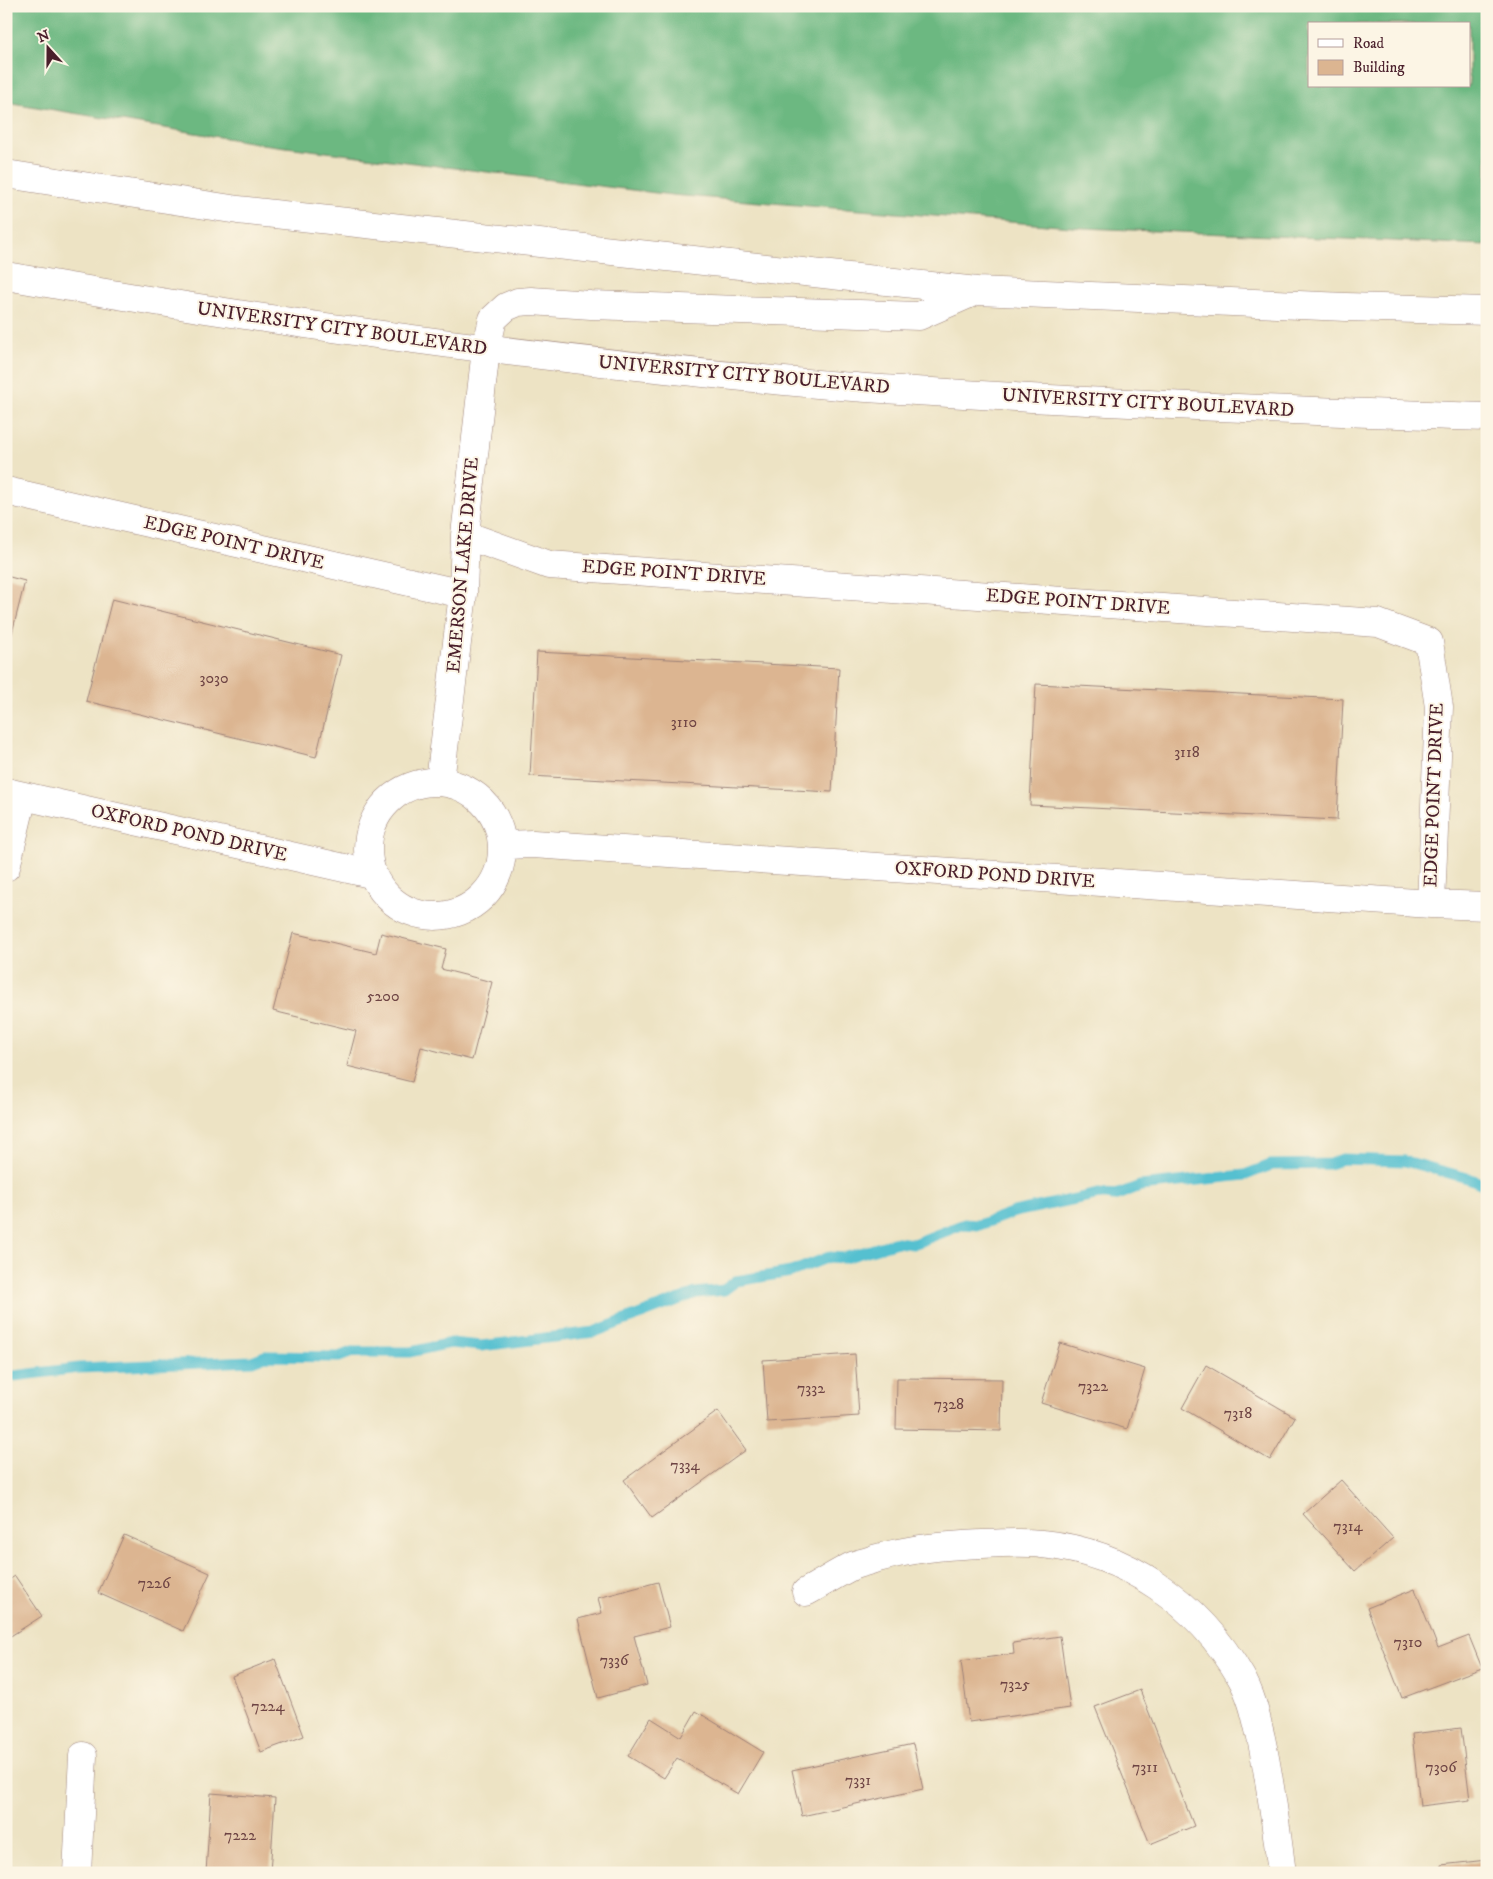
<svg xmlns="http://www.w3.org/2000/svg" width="1493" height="1879" font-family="'IM FELL DW Pica',serif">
  <rect width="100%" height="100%" fill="#fcf5e5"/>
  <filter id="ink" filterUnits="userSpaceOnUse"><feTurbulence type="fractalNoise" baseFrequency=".02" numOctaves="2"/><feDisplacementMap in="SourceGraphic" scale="10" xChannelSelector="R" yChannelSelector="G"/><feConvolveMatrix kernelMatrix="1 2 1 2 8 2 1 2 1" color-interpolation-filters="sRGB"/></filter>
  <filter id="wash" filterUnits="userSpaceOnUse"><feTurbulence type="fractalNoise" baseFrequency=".0096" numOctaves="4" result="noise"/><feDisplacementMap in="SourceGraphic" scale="20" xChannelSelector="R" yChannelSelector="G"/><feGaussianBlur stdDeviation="1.12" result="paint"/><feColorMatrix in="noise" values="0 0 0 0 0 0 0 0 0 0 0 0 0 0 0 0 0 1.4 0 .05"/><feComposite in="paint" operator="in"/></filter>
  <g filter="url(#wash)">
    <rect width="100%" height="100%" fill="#ede3c4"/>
    <path fill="#6cb881" stroke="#5b6c56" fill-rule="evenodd" d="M6,6H1487V245L1084,228L672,195L262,144L6,102ZM1309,24H1469V86H1309Z"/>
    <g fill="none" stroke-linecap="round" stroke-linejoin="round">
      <path stroke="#55c0d0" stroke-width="11" d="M6,1377L79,1368L252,1361L265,1356L339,1357L352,1352H410L451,1343L481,1346L594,1332L696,1293L724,1290L736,1281L791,1272L829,1257L844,1258L897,1242L913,1244L964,1224L979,1225L1014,1212L1099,1194L1114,1196L1140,1186L1245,1175L1271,1165L1330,1164L1342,1159L1405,1161L1471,1179L1487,1186"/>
    </g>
    <g id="blocks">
      <path fill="#dcb591" d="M6,576L25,581L7,653H6Z
        M112,599L341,655L316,757L86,701Z
        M537,652L839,668L832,792L530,776Z
        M1036,684L1343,699L1337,820L1030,805Z
        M293,933L376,953L381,933L446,949L441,969L492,982L472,1060L421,1047L412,1082L347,1066L356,1031L273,1011Z
        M1060,1343L1145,1369L1127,1429L1041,1403Z
        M855,1354L859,1416L767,1422L763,1360Z
        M1206,1365L1295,1417L1270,1460L1182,1408Z
        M897,1378L1002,1379L1001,1431L896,1429Z
        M718,1411L746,1450L652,1518L624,1480Z
        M1341,1480L1393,1538L1355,1571L1303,1514Z
        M124,1535L210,1573L183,1631L98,1593Z
        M15,1576L42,1616L6,1639V1582Z
        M658,1582L670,1627L634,1636L647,1685L598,1698L578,1619L602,1613L598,1598Z
        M1415,1589L1438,1648L1469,1636L1482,1668L1402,1698L1367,1608Z
        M1060,1636L1070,1708L969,1722L961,1661L1014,1654L1013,1643Z
        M275,1659L304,1736L261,1752L232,1676Z
        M1140,1690L1194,1826L1150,1844L1095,1707Z
        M696,1711L763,1752L738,1794L677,1758L664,1778L628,1756L651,1718L681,1737Z
        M1461,1728L1470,1800L1420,1806L1412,1734Z
        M913,1744L923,1789L802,1816L792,1770Z
        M211,1793L275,1798L270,1873H206Z
        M1487,1860V1873H1441V1865Z"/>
    </g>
  </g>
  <g filter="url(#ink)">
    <use href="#blocks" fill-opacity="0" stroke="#9c8178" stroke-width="1"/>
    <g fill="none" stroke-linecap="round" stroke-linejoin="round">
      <defs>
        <path id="minor" d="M6,491L463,594
          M465,535L549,565L1378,623L1429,642L1439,707L1431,904
          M440,781L463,594L465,535L486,349
          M368 849a67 67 0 1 1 134 0a67 67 0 1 1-134 0Z
          M6,792L371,874
          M504,845L533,844L1431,904L1487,906
          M6,867L23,796
          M806,1592C821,1584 836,1574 852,1566C859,1563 867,1562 874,1559C905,1550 930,1547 963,1545C989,1544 1017,1541 1042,1544C1127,1552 1199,1604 1241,1677C1252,1696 1256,1717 1261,1738C1271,1783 1276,1828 1282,1873
          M77,1873L83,1756"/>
        <path id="secondary" d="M6,174L238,210L977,291L1346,307L1487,311
          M6,276C279,324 553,361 829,385C874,389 919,391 964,394C1138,405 1312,411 1487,417
          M486,349L493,319L506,307L518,302L531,301L591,305L919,316L976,291"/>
      </defs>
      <use href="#minor" stroke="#9c8178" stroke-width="29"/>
      <use href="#secondary" stroke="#9c8178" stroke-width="29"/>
      <use href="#minor" stroke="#fff" stroke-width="28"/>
      <use href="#secondary" stroke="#fff" stroke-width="28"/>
    </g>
  </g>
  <g text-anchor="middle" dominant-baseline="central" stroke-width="4" stroke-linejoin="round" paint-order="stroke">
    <g font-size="16" fill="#6e4444">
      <text x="214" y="678">3030</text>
      <text x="684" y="722">3110</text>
      <text x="1187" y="752">3118</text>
      <text x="383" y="996">5200</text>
      <text x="1093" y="1386">7322</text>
      <text x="811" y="1388">7332</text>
      <text x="949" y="1404">7328</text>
      <text x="1238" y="1413">7318</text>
      <text x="685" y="1465">7334</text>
      <text x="1348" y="1526">7314</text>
      <text x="154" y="1583">7226</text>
      <text x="1408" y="1642">7310</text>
      <text x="614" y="1660">7336</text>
      <text x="1015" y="1684">7325</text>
      <text x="268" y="1706">7224</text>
      <text x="1145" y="1767">7311</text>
      <text x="1441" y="1767">7306</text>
      <text x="858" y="1780">7331</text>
      <text x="240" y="1835">7222</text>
    </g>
    <g font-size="19" fill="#4a1f2b" stroke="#fcf5e5">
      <text transform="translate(342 329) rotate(8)">UNIVERSITY CITY BOULEVARD</text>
      <text transform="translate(744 375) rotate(5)">UNIVERSITY CITY BOULEVARD</text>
      <text transform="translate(1148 403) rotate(3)">UNIVERSITY CITY BOULEVARD</text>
      <text transform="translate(234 543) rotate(13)">EDGE POINT DRIVE</text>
      <text transform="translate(463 565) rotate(-85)">EMERSON LAKE DRIVE</text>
      <text transform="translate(674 573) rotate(4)">EDGE POINT DRIVE</text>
      <text transform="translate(1078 602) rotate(4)">EDGE POINT DRIVE</text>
      <text transform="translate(1434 795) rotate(-88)">EDGE POINT DRIVE</text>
      <text transform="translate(189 833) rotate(13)">OXFORD POND DRIVE</text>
      <text transform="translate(995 875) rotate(4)">OXFORD POND DRIVE</text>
    </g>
  </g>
  <rect width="1493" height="1879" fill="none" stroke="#fcf5e5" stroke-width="25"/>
  <rect x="1308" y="22" width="162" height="65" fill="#fcf5e5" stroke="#b59f9b"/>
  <rect x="1318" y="39" width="25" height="8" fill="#ffffff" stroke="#b59f9b"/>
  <text x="1353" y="48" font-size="15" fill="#4a1f2b">Road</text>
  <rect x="1318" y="60" width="25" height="15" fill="#dcb591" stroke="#b59f9b"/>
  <text x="1353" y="72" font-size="15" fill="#4a1f2b">Building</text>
  <g transform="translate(48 48) rotate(339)" stroke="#fcf5e5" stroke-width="4" paint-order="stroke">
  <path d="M0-4L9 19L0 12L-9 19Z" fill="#4a1f2b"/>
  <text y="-8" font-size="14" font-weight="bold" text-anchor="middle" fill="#4a1f2b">N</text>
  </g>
</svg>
